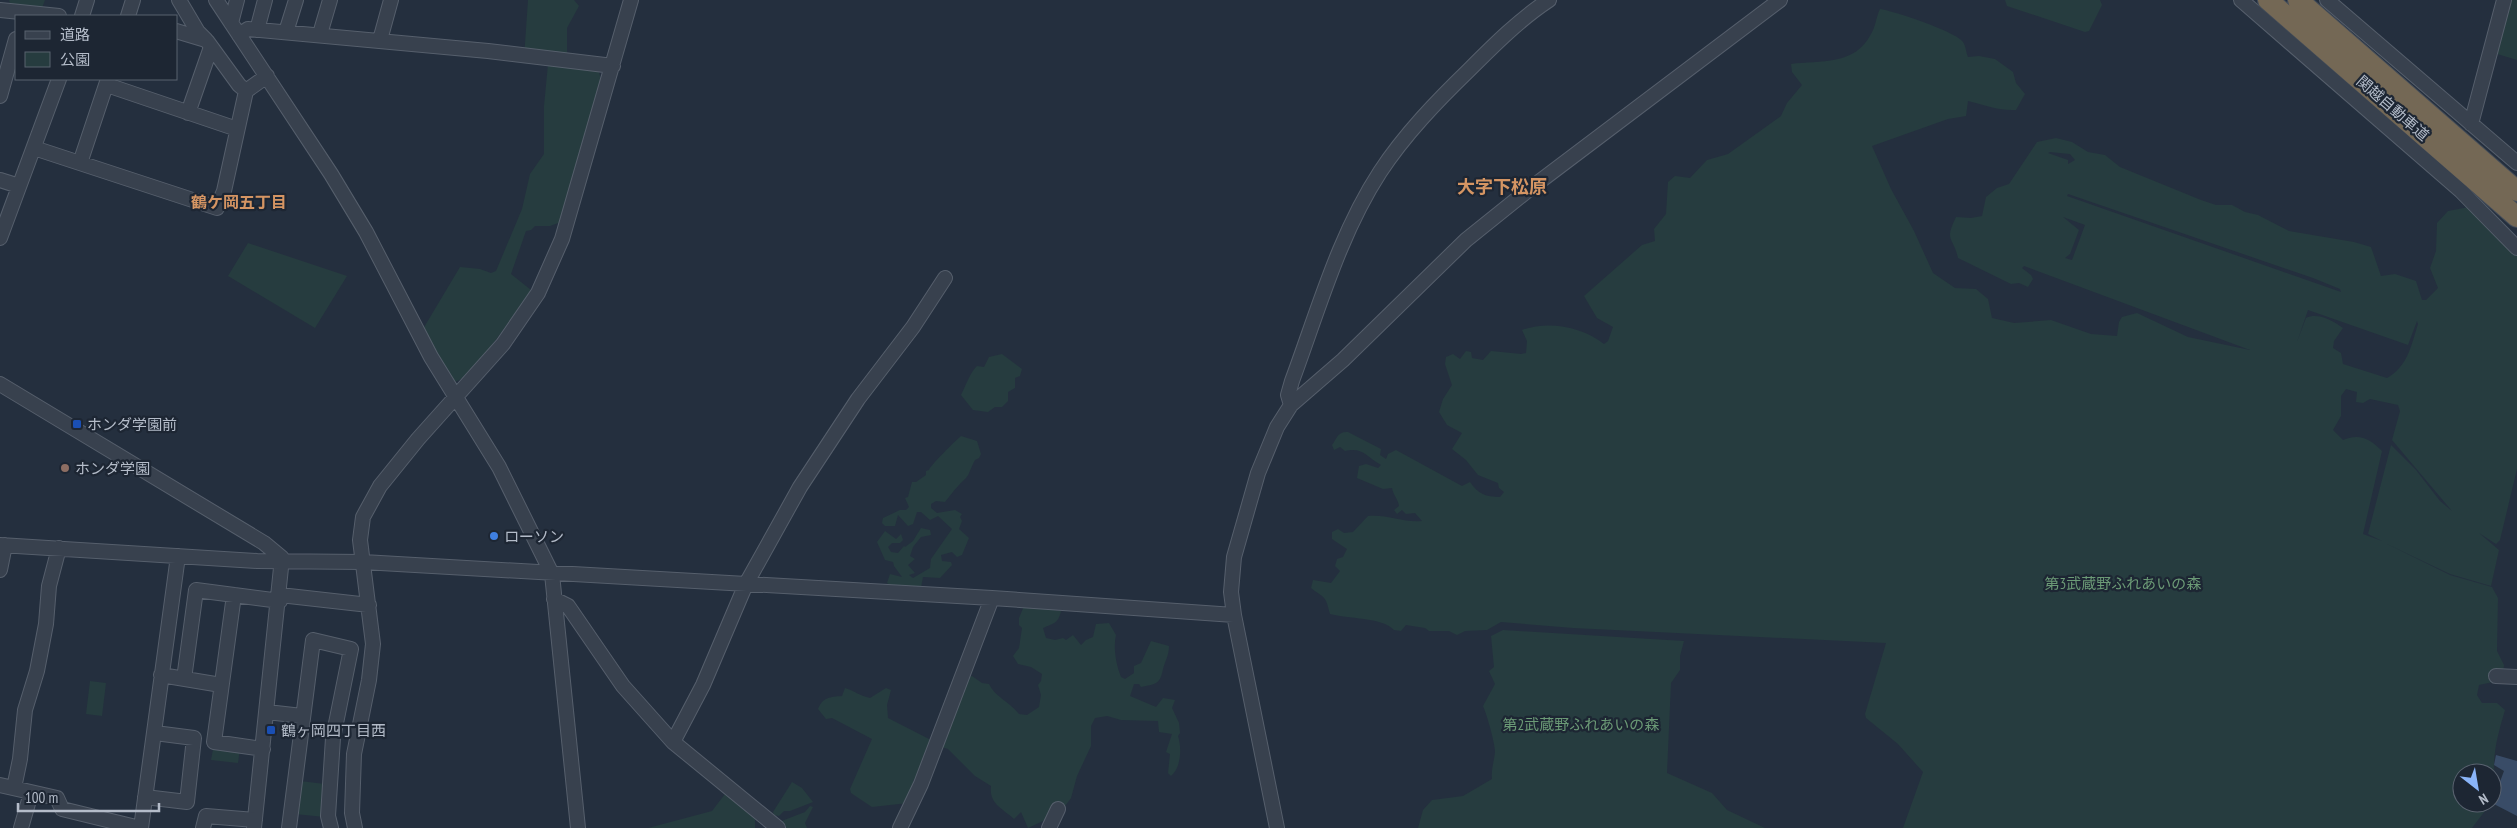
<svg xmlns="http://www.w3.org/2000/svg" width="2517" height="828" font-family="'PT Sans Narrow','Noto Sans JP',sans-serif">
  <rect width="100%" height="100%" fill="#242f3e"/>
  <path fill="#263c3f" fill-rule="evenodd" d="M9,0H45L42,8L10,4Z
    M528,0H574L579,6L567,28V64L598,68L601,80L582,151L578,154V168L573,176L574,181L561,222L550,226H535L531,230L526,231L511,274L531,290C518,307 472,381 454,382L423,329L460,267L480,269L491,273L496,271L522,209L530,174L544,154V106L548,64L524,58Z
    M2005,0H2100L2102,5L2089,31L2085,32L2007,6Z
    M2508,0H2517V60L2494,53Z
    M1880,9C1894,11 1957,32 1963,42C1966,46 1966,53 1968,57L1979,56L1995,59L2013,72L2016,83L2025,94L2016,110C1999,111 1985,105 1968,101L1966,116L1948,119L1872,146L1891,189L1914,231L1933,273L1955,288L1976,289L1988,299L1992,318L2014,323L2051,320L2091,334L2117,336L2119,322L2122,317L2137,313L2188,337L2250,350L2024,266L2022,268L2031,275L2033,279L2028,287L2019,283L2011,284L1958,258C1953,236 1944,242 1956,217L1971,218L1982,216L1986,197L1997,188L2009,184L2037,142L2056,138L2072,142L2088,152L2105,155L2120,167L2201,200L2216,205H2232L2245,212L2258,215L2289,231L2354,242L2371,247L2381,276L2395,274L2416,281L2422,300H2426L2438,288L2430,268L2436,251L2437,223L2448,211L2469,207L2517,256V469L2500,540L2496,544L2479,533L2499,550L2491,586L2450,574L2385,543L2450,575L2492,587L2498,598L2497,651L2504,665L2502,680L2479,685L2477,695L2482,703H2497L2505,710C2500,727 2495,744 2494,763C2493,777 2497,787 2492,801V773H2462V803H2491L2472,828H1903L1923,772L1898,744L1866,718L1865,714L1886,643L1573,628L1501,622L1487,630L1465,631L1457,635L1449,631H1429L1425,628L1406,625L1401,631L1394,630C1382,617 1347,619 1330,614C1325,594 1325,599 1311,588L1313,580L1331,583L1340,571L1335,566L1337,559L1343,557L1347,549L1332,539V532L1338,529L1344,533L1353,532L1368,516C1387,514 1404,523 1422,521L1415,513L1406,514L1402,510L1397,514L1394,510L1399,506C1398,499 1393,495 1392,488L1383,489L1357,478L1359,466L1366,464L1378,468L1381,465C1366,457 1364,447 1345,451L1340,447L1334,450L1332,445C1337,438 1338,431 1348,432L1381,449L1380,455L1386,459L1388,454L1396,450L1462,486L1470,482C1478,494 1486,497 1500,497L1504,492L1499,488L1498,483L1478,475L1466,460L1452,449L1462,433L1447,425L1439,412L1443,399L1452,385L1445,364L1446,357L1453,354L1460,359L1466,351L1471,352L1472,358L1483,360L1491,351L1521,354L1526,353L1527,341L1522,330C1548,320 1583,327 1604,344L1608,341L1613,327L1597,318L1584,296L1642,245L1655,241L1654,229L1666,214L1668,182L1675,176L1690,178L1707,160L1728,154L1781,116L1787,103L1802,85L1792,72L1791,64C1820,60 1855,66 1871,34C1876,26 1876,17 1880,9ZM2050,152L2070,154L2075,160L2068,164V160L2048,153ZM2068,194L2313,278L2340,289L2341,292L2067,196ZM2063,217L2085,225L2072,260L2065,258L2070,254L2079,230ZM2308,310L2408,345L2417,321L2418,324C2411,346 2408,366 2387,378L2343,364L2341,353L2333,348L2334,341L2343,328C2333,321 2318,312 2306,318L2297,342ZM2346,389L2357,392L2356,402L2363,403L2370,399L2398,405L2400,411L2392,440L2452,511L2440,501L2416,470L2391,445L2368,534L2382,541L2363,534L2382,451C2370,439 2360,433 2343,440L2333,430L2341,416V396Z
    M248,243L347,276L315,328L228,276Z
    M1002,354L1022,369L1020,376L1015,378V388L1008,392V401L1002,407H995L988,412L973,410L961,395C966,385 970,373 977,366L984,367L989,357Z
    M961,436L977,441L981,454L979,458L975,460C972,465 969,475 966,478C958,485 952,493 945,502L936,501L931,504V508L937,513L955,510L962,514L960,517L962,521L959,529L969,538L962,555L957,557L952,552L941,555L942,561L951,562L952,565L940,578L923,577L921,587L891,586L887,583L890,574L902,577L894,566L893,562L885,560L877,542L885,531L896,539L901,534L903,540L900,543H892L888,547L891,552L898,553L904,546L905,547L913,541L921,528L930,530L931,535L921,537L913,547L910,556L915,559L908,565L915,573L909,575L913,578L930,568L931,559L952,529L938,516L930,520L921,512H917L913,524L908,526L898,515L895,526H885L882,523L883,518L900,510H906L909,507L905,498L908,497L912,482H916L926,475V471L929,470C930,466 955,441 961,436Z
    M1024,606L1061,611C1058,624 1054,623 1043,628L1046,638L1055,640L1063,638L1066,640L1073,635L1081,645L1086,640L1093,637L1096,624L1109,623L1116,635C1113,648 1116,664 1121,677L1125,679L1134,673V666L1141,663L1151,641L1169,646C1169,656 1165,661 1163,669C1160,685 1155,684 1141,687L1139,684H1134L1130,696L1156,707L1163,698L1175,700L1172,708L1179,723L1180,733L1178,736C1182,748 1181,768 1171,776L1168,773L1170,754L1166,752L1172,734L1159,732L1158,721L1121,720L1107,716L1095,718L1091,726V746L1077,776L1071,798L1060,813L1028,828L1021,812L1014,819C1002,808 989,804 991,786L975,776L948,749L942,747L913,781L918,790L908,803L872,807L851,793L850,789L872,739L832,718L826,719L818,709C823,697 830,697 842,696L845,688C855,691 860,696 870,698L886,688L891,690L887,705L888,718L931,740L945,734L950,728L951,717L966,678L972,676L982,683L989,684C996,698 1010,702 1019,714L1027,715L1039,707L1041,695L1038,685L1041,681L1042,674L1031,667L1018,664L1013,656L1019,648L1022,628L1019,625V618Z
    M1503,630L1684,641L1680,656V670L1671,683L1667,773L1712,793L1727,810L1765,828H1418L1423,810L1432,800L1463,796L1492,779C1491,769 1494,762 1495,752C1495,743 1487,715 1483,706L1495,684L1489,671L1494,667L1491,636Z
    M90,681L106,683L102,716L86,714Z
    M214,744L240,748L238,763L211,760Z
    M300,781L325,784V817L295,814Z
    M792,782L802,788L813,802L790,811H784L779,816L774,815L773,812Z
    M725,794L755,818V828H648L712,811Z
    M810,806L813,807L805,823L807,828H786L779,822L805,812Z"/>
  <path fill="#394c67" d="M2496,755L2517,761V816L2492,803L2504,771L2494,765Z"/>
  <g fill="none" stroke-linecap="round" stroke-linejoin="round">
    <defs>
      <path id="minor" d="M216,0L331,174L366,232L431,357L499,467L552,574L578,828
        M2241,0L2461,191L2517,248
        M2327,0L2517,163
        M0,10L59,16
        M82,16L87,0
        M128,16L133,0
        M231,23L237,0
        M257,30L265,0
        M176,31L206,40L198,32L179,0
        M286,32L296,0
        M320,34L330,0
        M239,35L248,29L488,51L613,66
        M380,40L391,0
        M207,41L239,85L246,91
        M107,85L237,129
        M0,96L16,39
        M188,113L211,47
        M2471,124L2504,0
        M34,148L217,208L224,191L246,91L267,76
        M80,163L108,79
        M0,180L19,186
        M0,238L59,79
        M0,384L264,543L282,558L254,828
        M1291,405L1288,395L1292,381C1318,311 1339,235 1380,172C1405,134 1437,101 1469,70C1494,45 1520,19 1549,0
        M0,545L257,561L363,562L992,598L1234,615
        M0,570L5,545
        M234,595L214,742L263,749
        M280,595L369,605
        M554,599L568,606L623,686L673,742L778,828
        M161,675L221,685
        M2496,676L2517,677
        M184,679L196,590L280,601
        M267,712L302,716
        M673,742L703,685L746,584L800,487L858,399L913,327L945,278
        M0,785L57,798L62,809L140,828
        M14,788L20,759L25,710L37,671L46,624L49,586L59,548
        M145,797L187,802L194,738L155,733
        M21,828L31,793
        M141,828L178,556
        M203,828L206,816L255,820
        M289,828L313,640L351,649L333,738L328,816L331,828
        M355,828L352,813L354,754L369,680L373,644L360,540L363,517L380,486L418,439L503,344L538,293L562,239L631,0
        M900,828L921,784L992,598
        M1049,828L1058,809
        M1277,828L1234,615L1231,592L1234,557L1258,473L1277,427L1291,405L1343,360L1466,240L1527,191L1780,0"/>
      <path id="highway" d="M2268,0L2517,217
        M2298,0L2517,191"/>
    </defs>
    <use href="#minor" stroke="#565f6c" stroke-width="16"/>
    <use href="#highway" stroke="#434c59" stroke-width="22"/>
    <use href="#minor" stroke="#38414e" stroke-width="14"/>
    <use href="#highway" stroke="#746855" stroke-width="20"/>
  </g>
  <g fill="#1a4fb4" stroke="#1d2633" stroke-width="2">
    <rect x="72" y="419" width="10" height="10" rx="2.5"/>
    <rect x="266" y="725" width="10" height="10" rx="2.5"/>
  </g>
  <circle fill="#8d6e63" stroke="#1d2633" stroke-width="2" cx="65" cy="468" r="5"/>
  <circle fill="#3f7fe0" stroke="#1d2633" stroke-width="2" cx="494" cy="536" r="5"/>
  <g text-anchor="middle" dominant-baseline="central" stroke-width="4.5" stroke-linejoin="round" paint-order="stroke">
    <g font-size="15" fill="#b4bcc9" stroke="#1d2633">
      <text transform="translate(2393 108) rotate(41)">関越自動車道</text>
    </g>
    <g font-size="15" fill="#b4bcc9" stroke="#1d2633" text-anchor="start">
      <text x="87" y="424">ホンダ学園前</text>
      <text x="75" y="468">ホンダ学園</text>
      <text x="504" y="536">ローソン</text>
      <text x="281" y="730">鶴ヶ岡四丁目西</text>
    </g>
    <g font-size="15" fill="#6b9a76" stroke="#1d2633">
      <text x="2123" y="583">第3武蔵野ふれあいの森</text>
      <text x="1581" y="724">第2武蔵野ふれあいの森</text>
    </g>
    <g font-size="16" font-weight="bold" fill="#d59563" stroke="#1d2633">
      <text x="239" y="202">鶴ケ岡五丁目</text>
    </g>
    <g font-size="18" font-weight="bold" fill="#d59563" stroke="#1d2633">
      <text x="1502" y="186">大字下松原</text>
    </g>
  </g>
  <rect x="15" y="15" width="162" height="65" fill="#1d2633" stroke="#59626f"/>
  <rect x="25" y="31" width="25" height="8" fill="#38414e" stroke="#59626f"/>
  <text x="60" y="40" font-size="15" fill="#b4bcc9">道路</text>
  <rect x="25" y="52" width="25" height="15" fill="#263c3f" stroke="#59626f"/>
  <text x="60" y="65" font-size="15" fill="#b4bcc9">公園</text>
  <g transform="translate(2477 788) rotate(149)"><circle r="24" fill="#1d2633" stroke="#59626f"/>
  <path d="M0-4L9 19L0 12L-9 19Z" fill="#8ab4f8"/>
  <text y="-8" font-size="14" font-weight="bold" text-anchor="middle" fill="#b4bcc9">N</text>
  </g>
  <path d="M18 803v8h141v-8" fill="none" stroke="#b4bcc9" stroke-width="2.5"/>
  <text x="25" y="803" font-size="15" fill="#b4bcc9" stroke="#1d2633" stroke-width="4" paint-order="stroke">100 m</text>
</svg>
